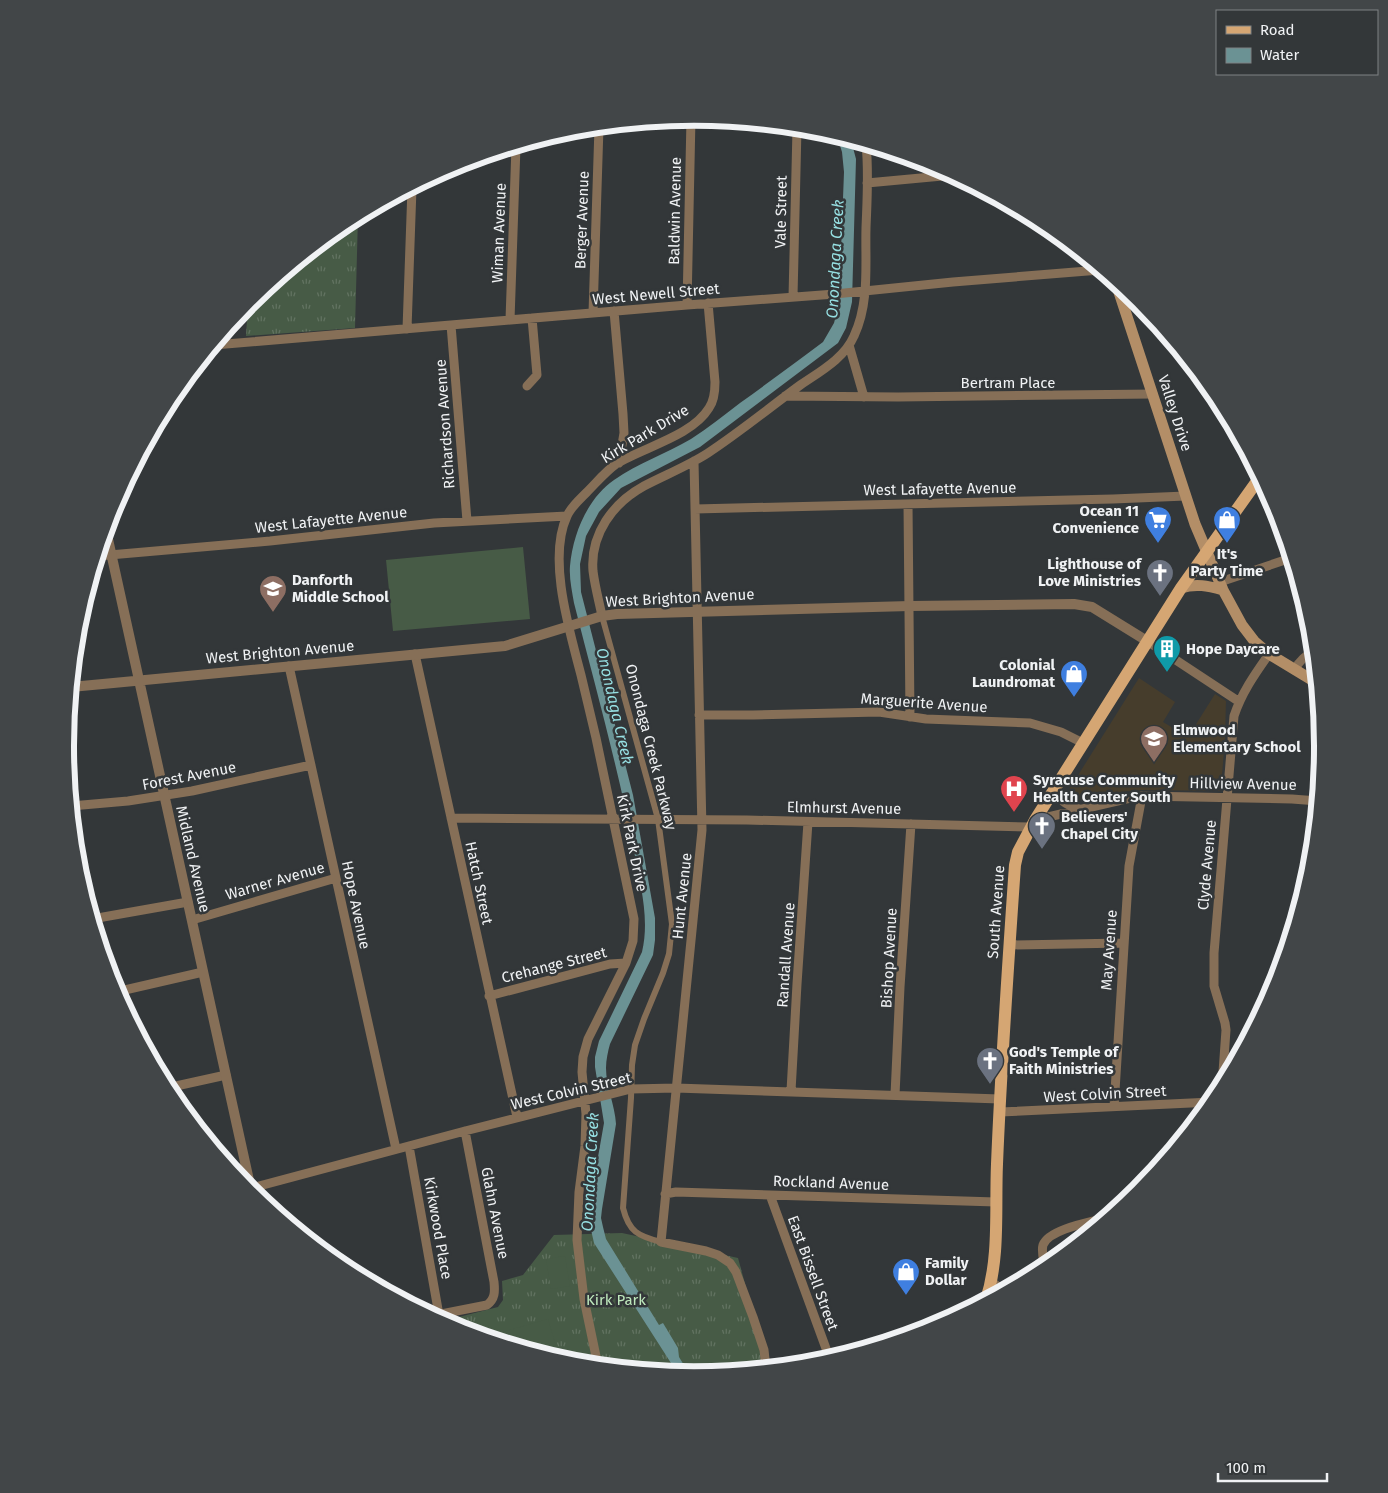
<svg xmlns="http://www.w3.org/2000/svg" width="1388" height="1493" font-family="'Fira Sans',sans-serif">
  <defs>
    <pattern id="grass-tufts" width="24" height="20" patternUnits="userSpaceOnUse" patternTransform="scale(1.25)"><rect width="24" height="20" fill="#475b46"/><path d="M3 7l-1-3M5 7V3M7 7l1-3M15 17l-1-3M17 17v-4M19 17l1-3" fill="none" stroke="#627361"/></pattern>
  </defs>
  <rect width="100%" height="100%" fill="#333739"/>
  <path fill="#463d2c" d="M1139,678L1175,702L1163,722L1188,737L1215,694L1226,701L1225,738L1221,788L1220,791L1142,790L1121,792L1069,802L1065,799V796Z"/>
  <path fill="url(#grass-tufts)" d="M358,216L355,328L246,336L248,303L249,302L345,223Z
    M622,1233L738,1258L768,1368L694,1375L571,1363L453,1328L451,1319L498,1307L503,1300L502,1281L523,1275L554,1235Z"/>
  <path fill="#475b46" d="M523,547L530,619L393,631L386,560Z
    M565,1256L570,1286L551,1289L546,1259Z
    M548,1319L560,1360L485,1337Z"/>
  <path fill="#6b9294" d="M837,136L851,140L856,159L852,302L846,328L838,343L700,447L621,488L599,512L586,536L580,564L581,592L633,795L655,918V940L653,955L610,1044C608,1051 606,1060 606,1068C606,1087 615,1105 616,1124L602,1209L601,1218L603,1227L606,1239L659,1325L663,1323L678,1348L679,1357L690,1375L678,1374L594,1243L589,1221V1208L604,1123L595,1067V1057L599,1041L642,952C650,918 640,884 634,851C618,767 595,686 574,603C572,591 569,578 570,566C573,534 587,499 614,480C638,463 666,454 691,439C708,428 724,415 740,403C768,383 796,362 823,342L834,323L839,304L844,172L842,152Z"/>
  <g fill="none" stroke-linecap="round" stroke-linejoin="round">
    <path stroke="#866f57" stroke-width="6" d="M602,616L658,819L672,924L669,954L663,973L644,1019L635,1045L632,1065L631,1098L623,1208C629,1232 638,1236 661,1242"/>
    <path stroke="#866f57" stroke-width="9" d="M867,183L953,175
      M793,297L797,128
      M687,305L691,118
      M614,311L623,414L624,433L619,463
      M593,313L599,127
      M510,320L516,146
      M451,325L467,521
      M407,329L412,188
      M214,345L687,305L835,294L953,282L1100,270
      M849,345L864,397
      M527,386L537,375L532,318
      M785,396L898,397L1153,394
      M694,461L702,830L661,1242L706,1251L718,1255L730,1263L736,1272L753,1317L764,1350L766,1368
      M908,504L910,717
      M695,509L1113,499L1186,496
      M98,556L270,541L434,523L567,516
      M1220,582L1291,558
      M602,616C599,601 595,587 593,571C590,534 613,503 644,486C665,475 688,466 708,453C740,432 769,408 799,386C819,372 844,359 854,336C870,302 865,263 866,228C867,200 869,172 866,144
      M1147,641L1238,701
      M415,654L517,1117
      M289,666L396,1149
      M1294,670C1299,662 1305,655 1314,651
      M699,715H753L879,712L926,719L1030,723L1061,732L1083,743
      M1055,787C1059,801 1066,805 1079,809
      M71,806L128,801L192,791L311,765
      M451,818L747,820L1031,827
      M1035,820L1126,799L1142,796L1292,799L1318,801
      M1311,870L1319,702
      M92,919L188,902
      M192,920L336,878
      M1009,945L1123,943
      M116,992L203,972
      M489,996L610,964L626,963
      M1222,1086L1226,1030L1225,1023L1214,986V953L1234,716C1242,692 1255,674 1269,654
      M167,1088L226,1075
      M791,1091L797,984L808,822
      M895,1095L900,987L911,824
      M1114,1107L1129,866L1142,796
      M1000,1112L1212,1102
      M409,1146L439,1315
      M248,1189L465,1131L631,1089L676,1088L1000,1099
      M665,1194L676,1192L996,1202
      M770,1195L828,1354L832,1359
      M1045,1268C1044,1261 1041,1252 1043,1245C1049,1229 1091,1222 1106,1218
      M992,1282L1004,1291
      M1010,1287L1016,1282L1025,1279
      M431,1316L487,1305C495,1299 495,1292 494,1282L465,1131
      M598,1366L584,1299L577,1240L579,1192L585,1146L586,1114L582,1072L583,1057L588,1039L626,963L633,941L634,919C621,859 609,798 596,738C591,717 586,696 581,675C570,632 547,559 567,516C571,507 579,500 586,493C596,483 605,472 616,464C644,447 692,436 709,408C714,401 715,391 715,382L708,303"/>
    <path stroke="#866f57" stroke-width="10" d="M106,530L252,1194
      M71,687L505,646L602,616L617,614L910,606L1074,604L1092,607L1147,641"/>
    <path stroke="#b38e67" stroke-width="11" d="M1116,283L1195,524L1223,590L1242,625L1255,642L1269,654L1317,683
      M1181,588C1196,583 1208,586 1223,590"/>
    <path stroke="#d5a673" stroke-width="12" d="M986,1300C1000,1257 995,1209 997,1164C1001,1065 1008,965 1015,865L1018,852L1035,820L1181,588L1260,477"/>
  </g>
  <defs>
    <symbol id="supermarket-pin" viewBox="-11 -11 22 30"><path d="M0 17L-7.5 6A9.5 9.5 0 1 1 7.5 6Z" fill="#3f7fe0" stroke="#333739"/><path d="M-6-5.5h2.5l.6 2H6L4.5 2H-2.5L-4.4-4H-6ZM-1.5 3.2a1.3 1.3 0 1 0 .1 0ZM3 3.2a1.3 1.3 0 1 0 .1 0Z" fill="#fff"/></symbol>
    <symbol id="shop-pin" viewBox="-11 -11 22 30"><path d="M0 17L-7.5 6A9.5 9.5 0 1 1 7.5 6Z" fill="#3f7fe0" stroke="#333739"/><path d="M-5-2.5h2.3a2.7 3.5 0 0 1 5.4 0H5L5.5 6h-11ZM-1.5-2.5h3a1.5 2.3 0 0 0-3 0Z" fill="#fff"/></symbol>
    <symbol id="church-pin" viewBox="-11 -11 22 30"><path d="M0 17L-7.5 6A9.5 9.5 0 1 1 7.5 6Z" fill="#6b7280" stroke="#333739"/><path d="M-1.2-6h2.4v3.5h3.3v2.4h-3.3V6h-2.4V-.1h-3.3v-2.4h3.3Z" fill="#fff"/></symbol>
    <symbol id="school-pin" viewBox="-11 -11 22 30"><path d="M0 17L-7.5 6A9.5 9.5 0 1 1 7.5 6Z" fill="#8d6e63" stroke="#333739"/><path d="M0-5L7-2L0 1L-7-2ZM-4 1L0 2.5L4 1V4Q0 6-4 4Z" fill="#fff"/></symbol>
    <symbol id="building-pin" viewBox="-11 -11 22 30"><path d="M0 17L-7.5 6A9.5 9.5 0 1 1 7.5 6Z" fill="#0f9aa8" stroke="#333739"/><path d="M-4-6H4V6H1V3H-1V6H-4ZM-2.5-4.3h1.7v1.8h-1.7ZM.8-4.3h1.7v1.8H.8ZM-2.5-1h1.7V.8h-1.7ZM.8-1h1.7V.8H.8Z" fill="#fff"/></symbol>
    <symbol id="hospital-pin" viewBox="-11 -11 22 30"><path d="M0 17L-7.5 6A9.5 9.5 0 1 1 7.5 6Z" fill="#e0444e" stroke="#333739"/><path d="M-5-5h3v3.5h4V-5h3V5h-3V1.5h-4V5h-3Z" fill="#fff"/></symbol>
  </defs>
  <g fill-rule="evenodd">
    <use href="#supermarket-pin" x="1142" y="504" width="32" height="43"/>
    <use href="#shop-pin" x="1211" y="504" width="32" height="43"/>
    <use href="#church-pin" x="1144" y="557" width="32" height="43"/>
    <use href="#school-pin" x="257" y="573" width="32" height="43"/>
    <use href="#building-pin" x="1151" y="633" width="32" height="43"/>
    <use href="#shop-pin" x="1058" y="658" width="32" height="43"/>
    <use href="#school-pin" x="1138" y="723" width="32" height="43"/>
    <use href="#hospital-pin" x="998" y="773" width="32" height="43"/>
    <use href="#church-pin" x="1026" y="810" width="32" height="43"/>
    <use href="#church-pin" x="974" y="1045" width="32" height="43"/>
    <use href="#shop-pin" x="890" y="1256" width="32" height="43"/>
  </g>
  <g text-anchor="middle" dominant-baseline="central" stroke-width="5" stroke-linejoin="round" paint-order="stroke">
    <g font-size="15" fill="#f0f2f4" stroke="#333739">
      <text transform="translate(675 211) rotate(-89)">Baldwin Avenue</text>
      <text transform="translate(781 212) rotate(-89)">Vale Street</text>
      <text transform="translate(582 220) rotate(-88)">Berger Avenue</text>
      <text transform="translate(499 233) rotate(-88)">Wiman Avenue</text>
      <text transform="translate(656 294) rotate(-5)">West Newell Street</text>
      <text x="1008" y="383">Bertram Place</text>
      <text transform="translate(1175 413) rotate(72)">Valley Drive</text>
      <text transform="translate(445 424) rotate(-94)">Richardson Avenue</text>
      <text transform="translate(645 434) rotate(-31)">Kirk Park Drive</text>
      <text transform="translate(940 489) rotate(-1)">West Lafayette Avenue</text>
      <text transform="translate(331 520) rotate(-6)">West Lafayette Avenue</text>
      <text transform="translate(680 598) rotate(-3)">West Brighton Avenue</text>
      <text transform="translate(280 652) rotate(-5)">West Brighton Avenue</text>
      <text transform="translate(924 703) rotate(4)">Marguerite Avenue</text>
      <text transform="translate(651 747) rotate(76)">Onondaga Creek Parkway</text>
      <text transform="translate(189 776) rotate(-11)">Forest Avenue</text>
      <text transform="translate(1243 784) rotate(1)">Hillview Avenue</text>
      <text transform="translate(844 808) rotate(1)">Elmhurst Avenue</text>
      <text transform="translate(632 843) rotate(78)">Kirk Park Drive</text>
      <text transform="translate(193 859) rotate(77)">Midland Avenue</text>
      <text transform="translate(1207 865) rotate(-85)">Clyde Avenue</text>
      <text transform="translate(275 881) rotate(-16)">Warner Avenue</text>
      <text transform="translate(479 883) rotate(78)">Hatch Street</text>
      <text transform="translate(682 896) rotate(-84)">Hunt Avenue</text>
      <text transform="translate(356 905) rotate(78)">Hope Avenue</text>
      <text transform="translate(996 912) rotate(-86)">South Avenue</text>
      <text transform="translate(1109 950) rotate(-86)">May Avenue</text>
      <text transform="translate(786 955) rotate(-86)">Randall Avenue</text>
      <text transform="translate(889 958) rotate(-87)">Bishop Avenue</text>
      <text transform="translate(554 965) rotate(-14)">Crehange Street</text>
      <text transform="translate(571 1091) rotate(-13)">West Colvin Street</text>
      <text transform="translate(1105 1094) rotate(-3)">West Colvin Street</text>
      <text transform="translate(831 1183) rotate(2)">Rockland Avenue</text>
      <text transform="translate(495 1213) rotate(79)">Glahn Avenue</text>
      <text transform="translate(438 1228) rotate(80)">Kirkwood Place</text>
      <text transform="translate(813 1273) rotate(70)">East Bissell Street</text>
    </g>
    <g font-size="15" font-weight="bold" fill="#f0f2f4" stroke="#333739" text-anchor="start">
      <text x="1139" y="511" text-anchor="end">Ocean 11<tspan x="1139" dy="17">Convenience</tspan></text>
      <text x="1227" y="554" text-anchor="middle">It's<tspan x="1227" dy="17">Party Time</tspan></text>
      <text x="1141" y="564" text-anchor="end">Lighthouse of<tspan x="1141" dy="17">Love Ministries</tspan></text>
      <text x="292" y="580">Danforth<tspan x="292" dy="17">Middle School</tspan></text>
      <text x="1186" y="649">Hope Daycare</text>
      <text x="1055" y="665" text-anchor="end">Colonial<tspan x="1055" dy="17">Laundromat</tspan></text>
      <text x="1173" y="730">Elmwood<tspan x="1173" dy="17">Elementary School</tspan></text>
      <text x="1033" y="780">Syracuse Community<tspan x="1033" dy="17">Health Center South</tspan></text>
      <text x="1061" y="817">Believers'<tspan x="1061" dy="17">Chapel City</tspan></text>
      <text x="1009" y="1052">God's Temple of<tspan x="1009" dy="17">Faith Ministries</tspan></text>
      <text x="925" y="1263">Family<tspan x="925" dy="17">Dollar</tspan></text>
    </g>
    <g font-size="15" fill="#bee8bc" stroke="#333739">
      <text x="616" y="1300">Kirk Park</text>
    </g>
    <g font-size="16" font-style="italic" fill="#96dfe2" stroke="#333739">
      <text transform="translate(835 259) rotate(-87)">Onondaga Creek</text>
      <text transform="translate(615 706) rotate(77)">Onondaga Creek</text>
      <text transform="translate(590 1172) rotate(-87)">Onondaga Creek</text>
    </g>
  </g>
  <path d="M0 0H1388V1493H0ZM74 746a620 620 0 1 1 1240 0a620 620 0 1 1-1240 0Z" fill="#424648" fill-rule="evenodd"/>
  <path fill="none" stroke="#f0f2f4" stroke-width="6" d="M74 746a620 620 0 1 1 1240 0a620 620 0 1 1-1240 0Z"/>
  <rect x="1216" y="10" width="162" height="65" fill="#333739" stroke="#7f8284"/>
  <rect x="1226" y="26" width="25" height="8" fill="#d5a673" stroke="#7f8284"/>
  <text x="1260" y="35" font-size="15" fill="#f0f2f4">Road</text>
  <rect x="1226" y="48" width="25" height="15" fill="#6b9294" stroke="#7f8284"/>
  <text x="1260" y="60" font-size="15" fill="#f0f2f4">Water</text>
  <path d="M1218 1473v8h109v-8" fill="none" stroke="#f0f2f4" stroke-width="2.5"/>
  <text x="1226" y="1473" font-size="15" fill="#f0f2f4" stroke="#333739" stroke-width="4" paint-order="stroke">100 m</text>
</svg>
